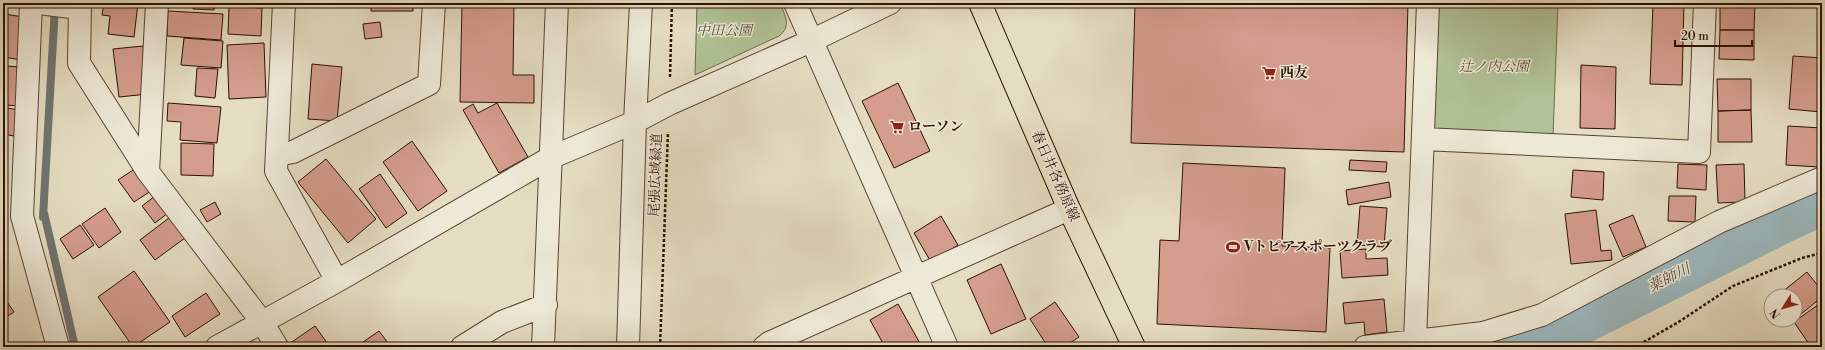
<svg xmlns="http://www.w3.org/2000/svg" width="1825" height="350" font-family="'Libre Bodoni','Noto Serif JP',serif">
  <rect width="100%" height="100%" fill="#e5ddc2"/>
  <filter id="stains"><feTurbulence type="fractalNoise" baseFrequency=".005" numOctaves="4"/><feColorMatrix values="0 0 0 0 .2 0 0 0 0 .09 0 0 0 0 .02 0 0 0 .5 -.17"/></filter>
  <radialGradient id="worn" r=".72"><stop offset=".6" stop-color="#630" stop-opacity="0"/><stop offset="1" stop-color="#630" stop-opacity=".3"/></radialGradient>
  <path fill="#b0c297" stroke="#6e694c" d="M697,3H780C785,16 792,26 779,36L695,75Z
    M1435,3H1558L1553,136L1430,131Z"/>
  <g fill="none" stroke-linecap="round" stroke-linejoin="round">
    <path stroke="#6f7572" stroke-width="8" d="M55,6L43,217L44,213L75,347"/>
    <path stroke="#9cb8be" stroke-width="46" d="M1513,347L1570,327L1779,222L1822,202"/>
  </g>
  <path fill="#d59d8e" stroke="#2c1000" d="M104,3H138L134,37L108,34L110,16L102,15Z
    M193,3H215L214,10L193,9Z
    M371,3H413V11H371Z
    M462,3H514L513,75H534V103L460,102Z
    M1135,3H1408L1404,152L1131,143Z
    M1653,3H1684L1682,85L1650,84Z
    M1720,3H1755L1754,30H1720Z
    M229,6L262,8L261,36L228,34Z
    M168,11L223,14L221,40L167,36Z
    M5,14L29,18L22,60L3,57Z
    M380,22L382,37L365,39L363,24Z
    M1720,30H1754V60L1719,59Z
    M184,38L223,41L221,68L181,65Z
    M264,43L266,97L229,99L227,45Z
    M143,46L148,94L119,97L113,49Z
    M1793,56L1822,58L1821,112L1789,109Z
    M312,64L342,67L337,121L308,119Z
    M1581,65L1616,67L1615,129L1580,128Z
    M3,66L24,67L22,106L3,105Z
    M197,68L218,69L215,98L195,96Z
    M1717,79H1751V110L1718,111Z
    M898,83L930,151L894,168L862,101Z
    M168,103L221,107L217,143L180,140L181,122L167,121Z
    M497,103L528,157L499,173L463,110L473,104L478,113Z
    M3,107L18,110L14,136L3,134Z
    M1751,110L1752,142H1718V111Z
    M1788,126L1822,128L1820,167L1786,165Z
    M412,141L447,191L418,211L383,162Z
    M181,143L214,144L213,176L181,175Z
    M326,159L376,219L348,243L298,182Z
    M1350,160L1387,162L1386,172L1349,170Z
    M1183,163L1285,168L1282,246L1330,248L1326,332L1157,324L1160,240L1179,241Z
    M1678,164L1707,165L1706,190L1677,188Z
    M1744,164L1745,202L1718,203L1716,165Z
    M139,166L154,189L134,202L118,180Z
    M1573,170L1604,172L1603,200L1571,197Z
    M380,174L407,213L386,228L359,189Z
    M1389,182L1391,197L1348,205L1346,190Z
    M155,196L168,213L155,223L142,206Z
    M1669,196H1696L1695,222L1668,221Z
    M215,202L221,214L207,222L200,210Z
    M1360,206L1387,208L1384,247L1357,245Z
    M105,208L121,232L99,248L82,224Z
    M1596,210L1601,251L1611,250L1612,260L1571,264L1565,214Z
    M1633,215L1646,247L1623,257L1609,225Z
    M941,216L958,245L931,262L914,233Z
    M169,218L185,238L155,260L140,240Z
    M80,225L94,245L73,259L60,239Z
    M1366,249V259L1387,258L1388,275L1342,278L1340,251Z
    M1001,264L1026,319L991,334L967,280Z
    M134,271L170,322L133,347L98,297Z
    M1807,272L1822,291V297L1795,319V296H1777Z
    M206,293L220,314L185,337L172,316Z
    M3,296L14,312L3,319Z
    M1384,299L1387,332L1365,335L1364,322L1345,324L1343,303Z
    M1055,302L1079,337L1064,347H1048L1030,319Z
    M1822,302V347H1811L1794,322Z
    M898,304L922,347H885L870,320Z
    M315,326L330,347H286V346Z
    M379,331L391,347H356Z"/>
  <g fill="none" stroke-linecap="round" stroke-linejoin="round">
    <defs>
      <path id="minor" d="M31,3L22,216L58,347
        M39,3L79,8
        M80,3L79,63L148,172L262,322L277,347
        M284,3L276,171L337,281
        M795,3L947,347
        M1423,139L1699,152L1705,3
        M277,155L293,152L429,84L434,3
        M148,172L157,3
        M1415,341L1428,3
        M217,347L337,281L550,158L635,122L669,104L811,41L890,3
        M462,347L502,322L546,305
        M543,347L557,3
        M628,347L635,122L641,3
        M764,347L769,343L1069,209
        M1365,347L1483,333L1542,315L1719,222L1822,178"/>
      <path id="major" d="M980,3L1069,209L1134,347"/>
    </defs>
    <use href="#minor" stroke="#5a4330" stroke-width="24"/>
    <use href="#major" stroke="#2c1000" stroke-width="24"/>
    <path stroke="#2c1000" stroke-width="2.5" stroke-dasharray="3 2" stroke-linecap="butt" d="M670,77L672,3
      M660,347L668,132
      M1635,347L1677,323L1733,286L1802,258L1822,253"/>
    <use href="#minor" stroke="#eee9d7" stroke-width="22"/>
    <use href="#major" stroke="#e5ddc2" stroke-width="22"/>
  </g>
  <defs>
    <symbol id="supermarket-bare" viewBox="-9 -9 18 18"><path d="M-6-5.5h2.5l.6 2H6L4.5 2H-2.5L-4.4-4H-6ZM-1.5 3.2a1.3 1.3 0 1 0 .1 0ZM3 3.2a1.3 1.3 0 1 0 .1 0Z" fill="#8f2418" stroke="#eee9d7" stroke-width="2.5" paint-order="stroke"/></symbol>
    <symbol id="stadium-bare" viewBox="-9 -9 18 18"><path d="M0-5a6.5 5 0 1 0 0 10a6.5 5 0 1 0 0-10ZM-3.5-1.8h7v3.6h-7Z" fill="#8f2418" stroke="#eee9d7" stroke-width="2.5" paint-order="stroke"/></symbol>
  </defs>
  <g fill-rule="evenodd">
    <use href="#supermarket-bare" x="1259" y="63" width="20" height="20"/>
    <use href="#supermarket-bare" x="887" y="117" width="20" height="20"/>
    <use href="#stadium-bare" x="1223" y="237" width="20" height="20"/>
  </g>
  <g text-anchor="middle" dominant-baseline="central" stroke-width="3" stroke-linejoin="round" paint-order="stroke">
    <g font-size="14" font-style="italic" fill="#5a4e35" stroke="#eee9d7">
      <text x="724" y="31">中田公園</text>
      <text x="1494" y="67">辻ノ内公園</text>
    </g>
    <g font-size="14" font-weight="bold" fill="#2c1000" stroke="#eee9d7" text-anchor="start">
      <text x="1280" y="73">西友</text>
      <text x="908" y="127">ローソン</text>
      <text x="1244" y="247">Vトピアスポーツクラブ</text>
    </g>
    <g font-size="14" fill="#2c1000" stroke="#eee9d7">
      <text transform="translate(656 175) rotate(-88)">尾張広域緑道</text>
      <text transform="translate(1055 176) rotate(66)">春日井各務原線</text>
    </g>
    <g font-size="15" font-style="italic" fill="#534b42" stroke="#eee9d7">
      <text transform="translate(1669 278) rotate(-26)">薬師川</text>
    </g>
  </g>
  <rect width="1825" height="350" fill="none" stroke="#e5ddc2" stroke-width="16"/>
  <rect x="4" y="4" width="1817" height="342" fill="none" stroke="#2c1000" stroke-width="2"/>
  <rect x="8" y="8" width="1809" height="334" fill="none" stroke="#2c1000"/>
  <g transform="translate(1783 308) rotate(233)"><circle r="19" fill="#eee9d7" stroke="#a09281"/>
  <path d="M0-3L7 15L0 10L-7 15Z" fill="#8f2418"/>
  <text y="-6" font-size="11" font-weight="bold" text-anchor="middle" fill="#2c1000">N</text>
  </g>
  <path d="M1675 40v6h77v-6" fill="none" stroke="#2c1000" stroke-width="2"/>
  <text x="1681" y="40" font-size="12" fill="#2c1000" stroke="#eee9d7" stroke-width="3" paint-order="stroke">20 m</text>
  <rect width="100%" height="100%" filter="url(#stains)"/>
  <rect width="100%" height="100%" fill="url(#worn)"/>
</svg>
